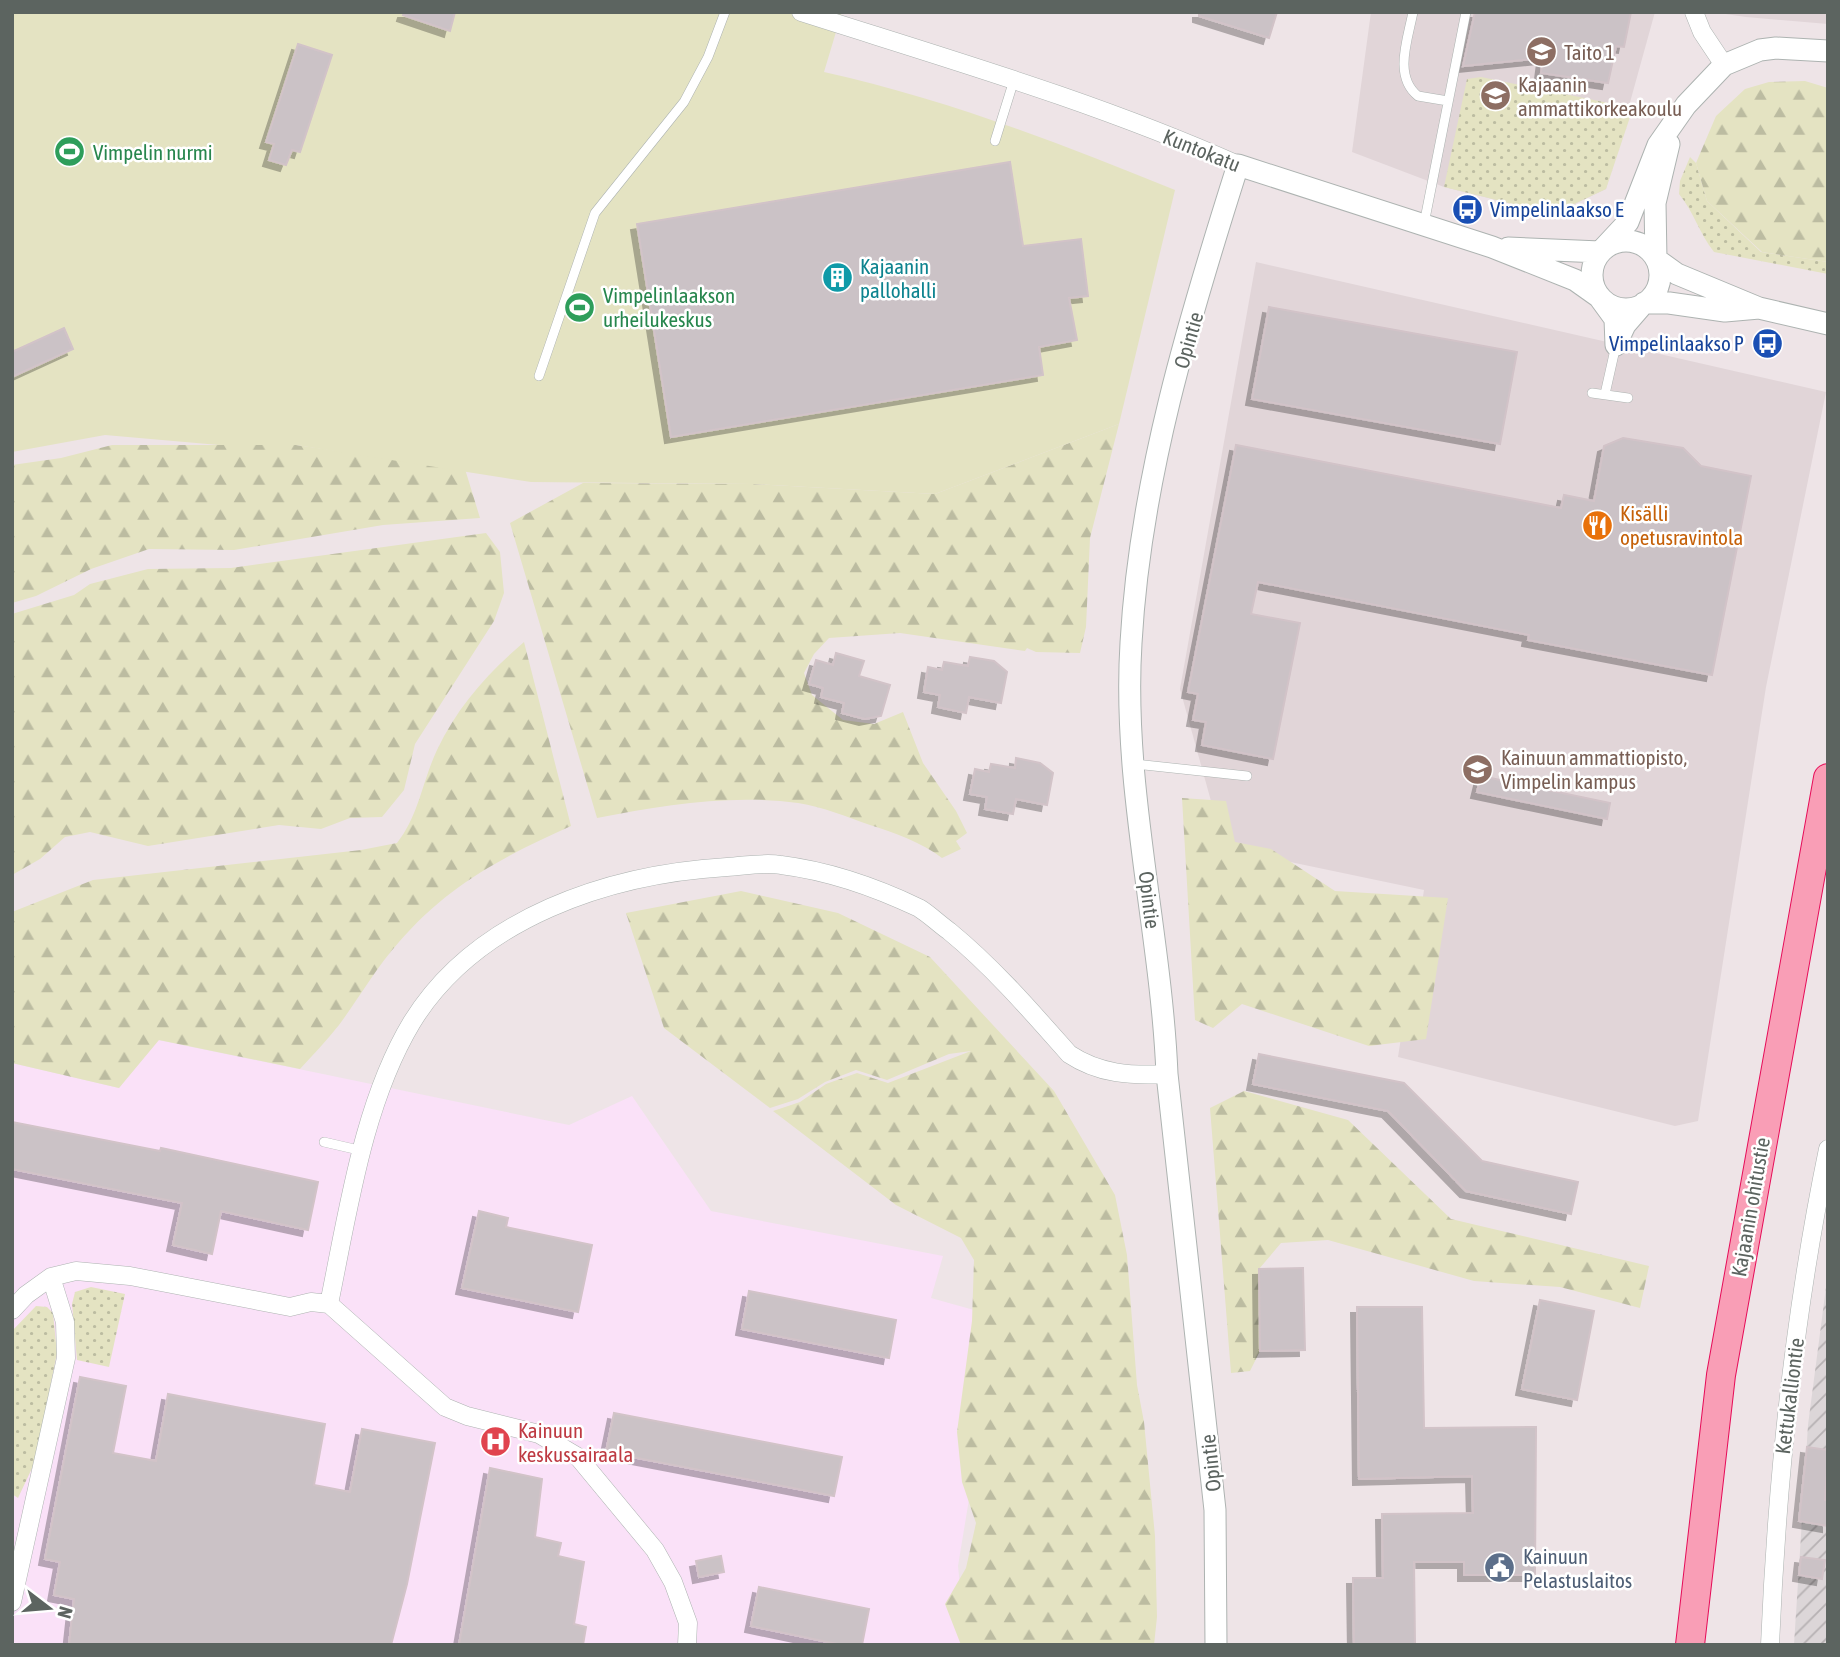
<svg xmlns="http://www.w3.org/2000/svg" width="1840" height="1657" font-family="'Asap Condensed',sans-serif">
  <defs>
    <pattern id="industrial-furrows" width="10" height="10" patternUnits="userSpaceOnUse" patternTransform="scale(1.75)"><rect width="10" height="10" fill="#dcd6d8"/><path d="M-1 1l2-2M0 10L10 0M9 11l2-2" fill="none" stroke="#b6b1b3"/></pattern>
    <pattern id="grass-dots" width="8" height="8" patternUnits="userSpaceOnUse" patternTransform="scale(1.75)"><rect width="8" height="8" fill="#e4e3c2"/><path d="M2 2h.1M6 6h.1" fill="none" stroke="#bcbca1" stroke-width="1.8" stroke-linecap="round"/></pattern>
    <pattern id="forest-firs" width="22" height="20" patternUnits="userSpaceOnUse" patternTransform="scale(1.75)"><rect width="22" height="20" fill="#e4e3c2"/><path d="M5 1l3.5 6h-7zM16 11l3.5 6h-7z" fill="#bcbca1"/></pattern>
    <filter id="shadow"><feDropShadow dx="-6" dy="6" stdDeviation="0" flood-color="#0004"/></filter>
  </defs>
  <rect width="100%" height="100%" fill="#eee4e7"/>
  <path fill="url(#industrial-furrows)" d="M1828,1272V1645H1794L1808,1425Z"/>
  <path fill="#e1d5d8" d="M1371,12H1655L1606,189L1553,214L1444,187L1352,152Z
    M1712,12H1828V24L1746,17Z
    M1256,262L1826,392L1766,687L1698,1121L1675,1126L1398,1057L1424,890L1224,848L1180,689Z"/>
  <path fill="#fae1f8" d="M158,1040L569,1125L632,1096L711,1211L943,1256L931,1298L999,1317L958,1566L966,1645H12V1063L119,1088Z"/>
  <path fill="url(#grass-dots)" d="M1481,77L1633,108L1606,189L1553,214L1444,187L1467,79Z
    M1690,157L1696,163L1707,201L1761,252L1828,262V274L1714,252C1699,233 1694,212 1679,194L1680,181Z
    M91,1287L125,1294L109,1367L77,1360L72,1304L75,1292Z
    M36,1306L47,1307L53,1313L57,1353L35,1462L18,1498L12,1494V1331Z"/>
  <path fill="url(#forest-firs)" d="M1805,81L1828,88V262L1762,252L1707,201L1696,163L1716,116L1745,89L1769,82Z
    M1119,424L1090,538L1086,627L1080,653L1036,652L1027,648L1025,651L900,633L829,638L814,654L804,673L812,695L843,720L874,724L903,712L923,763L956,811L967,833L956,841L961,849L942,858C921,842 895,833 870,825C847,817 823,807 798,803C730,794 664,805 597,818L510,523L583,483L752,484L935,494Z
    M112,445H296L465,469L480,518L383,525L234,550L149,549L91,569L36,596L12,603V465L61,458Z
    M486,533L500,552L504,593L494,621L415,744L404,790L382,817L350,818L321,829L279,825L148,846L90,832L65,837L40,859L12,875V614L74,595L90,584L148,569L231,568Z
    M524,642L571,826C504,856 448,885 399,942C376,968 359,998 339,1025C327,1040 313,1055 300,1069L159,1040L119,1088L12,1063V912L93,880L361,850L397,843C419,815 422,782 437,750C458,706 487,674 524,642Z
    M1182,798L1226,801L1235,842L1271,849L1335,891L1448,898L1426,1039L1369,1046L1242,1004L1213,1028L1195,1020Z
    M741,891L838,913L930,957L1054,1091L1115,1195L1127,1255L1137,1385L1144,1422L1155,1536L1157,1617L1154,1645H961L945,1604L966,1568L976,1523L962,1482L957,1432L972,1321L974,1260L961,1238L896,1205L773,1111L800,1102L826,1084L857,1073L888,1083L971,1051L949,1054L887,1080L856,1070L825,1082L798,1099L770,1108L664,1028L626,913Z
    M1244,1091L1348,1120L1451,1219L1649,1266L1640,1308L1560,1287L1474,1281L1328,1240L1281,1243L1259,1269L1260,1351L1250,1371L1231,1373L1210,1108Z"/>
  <path fill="#e4e3c2" d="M12,12H842L824,72C946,99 1059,143 1175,190L1119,424L935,494L752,484L531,482L296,445H219L105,435L12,452Z"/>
  <path fill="#cbc2c6" stroke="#d2c3c8" stroke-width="2" filter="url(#shadow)" d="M404,12H455L450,31L403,15Z
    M1199,12H1277L1269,38L1199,16Z
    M1475,12H1631L1624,47L1616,46L1608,83L1541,73L1543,58L1463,66Z
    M298,44L332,55L300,152L292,150L286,165L269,160L274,144L266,142Z
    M1010,162L1023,246L1081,239L1088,296L1069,298L1077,340L1039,347L1043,375L671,437L637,224Z
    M1269,307L1517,352L1500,444L1252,399Z
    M64,328L73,349L12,377V352Z
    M1623,438L1683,448L1701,466L1751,476L1712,675L1528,640L1529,635L1258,582L1251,614L1300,623L1273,759L1202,745L1206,722L1193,720L1198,694L1188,692L1236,445L1561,508L1564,495L1594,501L1604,446Z
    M836,653L864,661L859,676L890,685L881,716L865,719L842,713L844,703L821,697L823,688L809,684L816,660L833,665Z
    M970,657L994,661L1007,672L1001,703L969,697L966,713L938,707L940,695L924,692L928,667L942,670L944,662L968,666Z
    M1016,758L1040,763L1053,773L1047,805L1016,799L1013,814L985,809L987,797L970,794L975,769L989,772L991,764L1015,768Z
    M1481,776L1610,803L1607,819L1477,792Z
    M1259,1054L1404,1083L1482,1161L1578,1182L1571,1214L1466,1191L1388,1111L1253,1084Z
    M12,1122L160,1151L161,1148L318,1182L308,1230L221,1211L212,1254L173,1245L182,1203L12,1169Z
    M479,1211L508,1218L506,1227L592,1245L578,1312L462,1288Z
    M1303,1268L1305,1350L1260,1351L1259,1269Z
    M749,1291L896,1320L889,1358L742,1329Z
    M1540,1300L1594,1311L1577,1400L1522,1389Z
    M1357,1307H1422L1424,1428L1536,1427L1535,1575H1464V1562H1414L1415,1645H1354L1353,1578H1383L1382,1514L1473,1513L1472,1476L1359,1479Z
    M80,1377L126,1386L113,1453L156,1461L168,1394L325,1424L314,1485L350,1492L362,1429L435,1443L407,1584L391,1645H69L74,1599L54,1595L60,1562L45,1559Z
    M614,1413L842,1457L834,1496L606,1452Z
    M1807,1447L1828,1450L1825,1500H1828V1526L1799,1521Z
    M490,1468L542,1479L535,1537L561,1543L558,1556L584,1562L574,1624L586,1627L583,1645H459Z
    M721,1556L724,1572L699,1577L696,1561Z
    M1801,1557L1825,1560L1822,1579L1799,1575Z
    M759,1587L869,1609L862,1645H842L751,1626Z"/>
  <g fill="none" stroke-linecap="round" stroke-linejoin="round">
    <defs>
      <path id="service" d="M1413,12C1408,39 1393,76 1418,96L1448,101
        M995,141L1014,80
        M1424,224L1466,12
        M539,376L595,213L684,102L708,57L725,12
        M1592,393L1628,398
        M1605,394L1616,345
        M1135,764L1247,776
        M324,1142L363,1151"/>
      <path id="minor" d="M801,12C948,59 1097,102 1238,165
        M1694,12L1702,32L1724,65
        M329,1304C348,1212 363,1103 412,1022C477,917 610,874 727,867C745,866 764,862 781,865C829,871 875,887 919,908C929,914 939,924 949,931C993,967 1031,1011 1069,1054C1099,1074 1131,1076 1167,1074
        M12,1310L26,1295L51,1277L76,1271L130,1276L290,1307L311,1302L329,1304L445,1407L467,1416L539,1434L578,1457L655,1550L673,1582L688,1623L687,1645
        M12,1602L66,1358L65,1322L51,1277
        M1770,1645C1777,1478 1794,1313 1828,1149"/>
      <path id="tertiary" d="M1669,144L1655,203L1656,259L1677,274L1759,308
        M1592 275a34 34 0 1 1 68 0a34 34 0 1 1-68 0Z
        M1508,248L1600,252L1628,222L1658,145L1686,105L1724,65L1760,50L1776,48L1828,51
        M1616,344L1625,325L1644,303H1669L1725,311L1759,308L1828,324
        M1216,1645L1215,1510L1167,1074C1161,931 1122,787 1131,643C1140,480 1189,319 1238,165L1492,247L1575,280L1599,297L1615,319L1616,345"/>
      <path id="trunk" d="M1690,1645L1721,1375L1828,778"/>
    </defs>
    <use href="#service" stroke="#adb3b1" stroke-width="10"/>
    <use href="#minor" stroke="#adb3b1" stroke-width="19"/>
    <use href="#tertiary" stroke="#adb3b1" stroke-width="23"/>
    <use href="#trunk" stroke="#e60c58" stroke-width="30"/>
    <use href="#service" stroke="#fff" stroke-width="9"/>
    <use href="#minor" stroke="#fff" stroke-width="18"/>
    <use href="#tertiary" stroke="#fff" stroke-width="21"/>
    <use href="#trunk" stroke="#f99eb6" stroke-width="28"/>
  </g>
  <defs>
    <symbol id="university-disc" viewBox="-11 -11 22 22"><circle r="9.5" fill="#8d6e63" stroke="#fff"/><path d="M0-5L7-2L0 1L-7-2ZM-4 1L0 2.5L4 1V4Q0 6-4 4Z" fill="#fff"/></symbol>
    <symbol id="stadium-disc" viewBox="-11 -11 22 22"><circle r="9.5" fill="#2e9e5b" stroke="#fff"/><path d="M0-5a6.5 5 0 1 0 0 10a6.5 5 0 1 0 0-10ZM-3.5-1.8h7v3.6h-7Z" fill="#fff"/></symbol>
    <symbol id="bus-disc" viewBox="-11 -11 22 22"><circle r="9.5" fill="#1a4fb4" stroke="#fff"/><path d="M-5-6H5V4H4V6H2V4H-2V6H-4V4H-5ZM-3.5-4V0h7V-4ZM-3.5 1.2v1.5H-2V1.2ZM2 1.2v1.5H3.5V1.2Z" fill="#fff"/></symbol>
    <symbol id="building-disc" viewBox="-11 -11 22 22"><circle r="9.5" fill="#0f9aa8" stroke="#fff"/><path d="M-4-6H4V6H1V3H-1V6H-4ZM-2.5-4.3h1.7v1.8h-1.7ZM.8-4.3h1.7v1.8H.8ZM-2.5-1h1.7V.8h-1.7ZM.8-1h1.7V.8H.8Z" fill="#fff"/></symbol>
    <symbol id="restaurant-disc" viewBox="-11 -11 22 22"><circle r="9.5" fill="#e8710a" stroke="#fff"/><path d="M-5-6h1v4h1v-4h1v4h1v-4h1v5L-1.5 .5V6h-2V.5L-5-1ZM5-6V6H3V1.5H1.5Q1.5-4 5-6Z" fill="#fff"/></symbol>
    <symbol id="school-disc" viewBox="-11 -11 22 22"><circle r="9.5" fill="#8d6e63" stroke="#fff"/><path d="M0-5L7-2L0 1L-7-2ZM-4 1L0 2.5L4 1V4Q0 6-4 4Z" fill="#fff"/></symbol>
    <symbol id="hospital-disc" viewBox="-11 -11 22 22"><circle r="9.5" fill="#e0444e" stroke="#fff"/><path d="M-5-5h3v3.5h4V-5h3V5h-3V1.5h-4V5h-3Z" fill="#fff"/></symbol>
    <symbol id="civic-disc" viewBox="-11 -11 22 22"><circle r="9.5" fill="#5c6f8a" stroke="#fff"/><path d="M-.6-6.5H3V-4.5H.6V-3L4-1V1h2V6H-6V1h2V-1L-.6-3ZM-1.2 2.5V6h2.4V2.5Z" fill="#fff"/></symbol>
  </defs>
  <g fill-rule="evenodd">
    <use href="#university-disc" x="1524" y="34" width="35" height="35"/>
    <use href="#university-disc" x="1478" y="78" width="35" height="35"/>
    <use href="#stadium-disc" x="52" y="134" width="35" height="35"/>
    <use href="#bus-disc" x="1450" y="192" width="35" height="35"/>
    <use href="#building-disc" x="820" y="260" width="35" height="35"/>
    <use href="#stadium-disc" x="562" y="290" width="35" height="35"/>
    <use href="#bus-disc" x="1750" y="326" width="35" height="35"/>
    <use href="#restaurant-disc" x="1580" y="508" width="35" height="35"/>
    <use href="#school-disc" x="1460" y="752" width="35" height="35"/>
    <use href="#hospital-disc" x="478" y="1424" width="35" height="35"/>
    <use href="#civic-disc" x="1482" y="1550" width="35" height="35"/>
  </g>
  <g text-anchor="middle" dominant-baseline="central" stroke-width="5" stroke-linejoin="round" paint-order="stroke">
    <g font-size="21" fill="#785e54" stroke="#fff" text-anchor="start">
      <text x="1564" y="52">Taito 1</text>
      <text x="1518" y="84">Kajaanin<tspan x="1518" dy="24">ammattikorkeakoulu</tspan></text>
      <text x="1501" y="757">Kainuun ammattiopisto,<tspan x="1501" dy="24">Vimpelin kampus</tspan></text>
    </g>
    <g font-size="21" fill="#5c6460" stroke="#fff">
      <text transform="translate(1202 150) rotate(22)">Kuntokatu</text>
      <text transform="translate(1188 340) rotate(-74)">Opintie</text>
      <text transform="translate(1150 900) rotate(83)">Opintie</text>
      <text transform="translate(1750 1207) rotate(-80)">Kajaanin ohitustie</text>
      <text transform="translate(1789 1396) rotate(-83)">Kettukalliontie</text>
      <text transform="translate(1210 1463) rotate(-96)">Opintie</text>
    </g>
    <g font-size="21" fill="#27864d" stroke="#fff" text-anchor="start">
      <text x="93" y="152">Vimpelin nurmi</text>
      <text x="603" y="295">Vimpelinlaakson<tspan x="603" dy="24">urheilukeskus</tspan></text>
    </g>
    <g font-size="21" fill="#164399" stroke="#fff" text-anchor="start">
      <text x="1490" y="209">Vimpelinlaakso E</text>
      <text x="1744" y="343" text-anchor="end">Vimpelinlaakso P</text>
    </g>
    <g font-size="21" fill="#0d838f" stroke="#fff" text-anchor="start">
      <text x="860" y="266">Kajaanin<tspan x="860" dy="24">pallohalli</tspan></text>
    </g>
    <g font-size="21" fill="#c56008" stroke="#fff" text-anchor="start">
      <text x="1620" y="513">Kisälli<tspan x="1620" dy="24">opetusravintola</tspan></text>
    </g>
    <g font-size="21" fill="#be3a42" stroke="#fff" text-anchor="start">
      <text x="518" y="1430">Kainuun<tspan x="518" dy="24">keskussairaala</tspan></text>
    </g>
    <g font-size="21" fill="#4e5e75" stroke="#fff" text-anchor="start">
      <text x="1523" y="1556">Kainuun<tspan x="1523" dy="24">Pelastuslaitos</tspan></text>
    </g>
  </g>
  <rect width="1840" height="1657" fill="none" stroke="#5c6460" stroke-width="28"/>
  <g transform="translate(49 1608) rotate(106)" stroke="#ffffff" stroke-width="5" paint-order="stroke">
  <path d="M0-5L12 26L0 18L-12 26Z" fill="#5c6460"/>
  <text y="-10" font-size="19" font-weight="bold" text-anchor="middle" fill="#5c6460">N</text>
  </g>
</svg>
